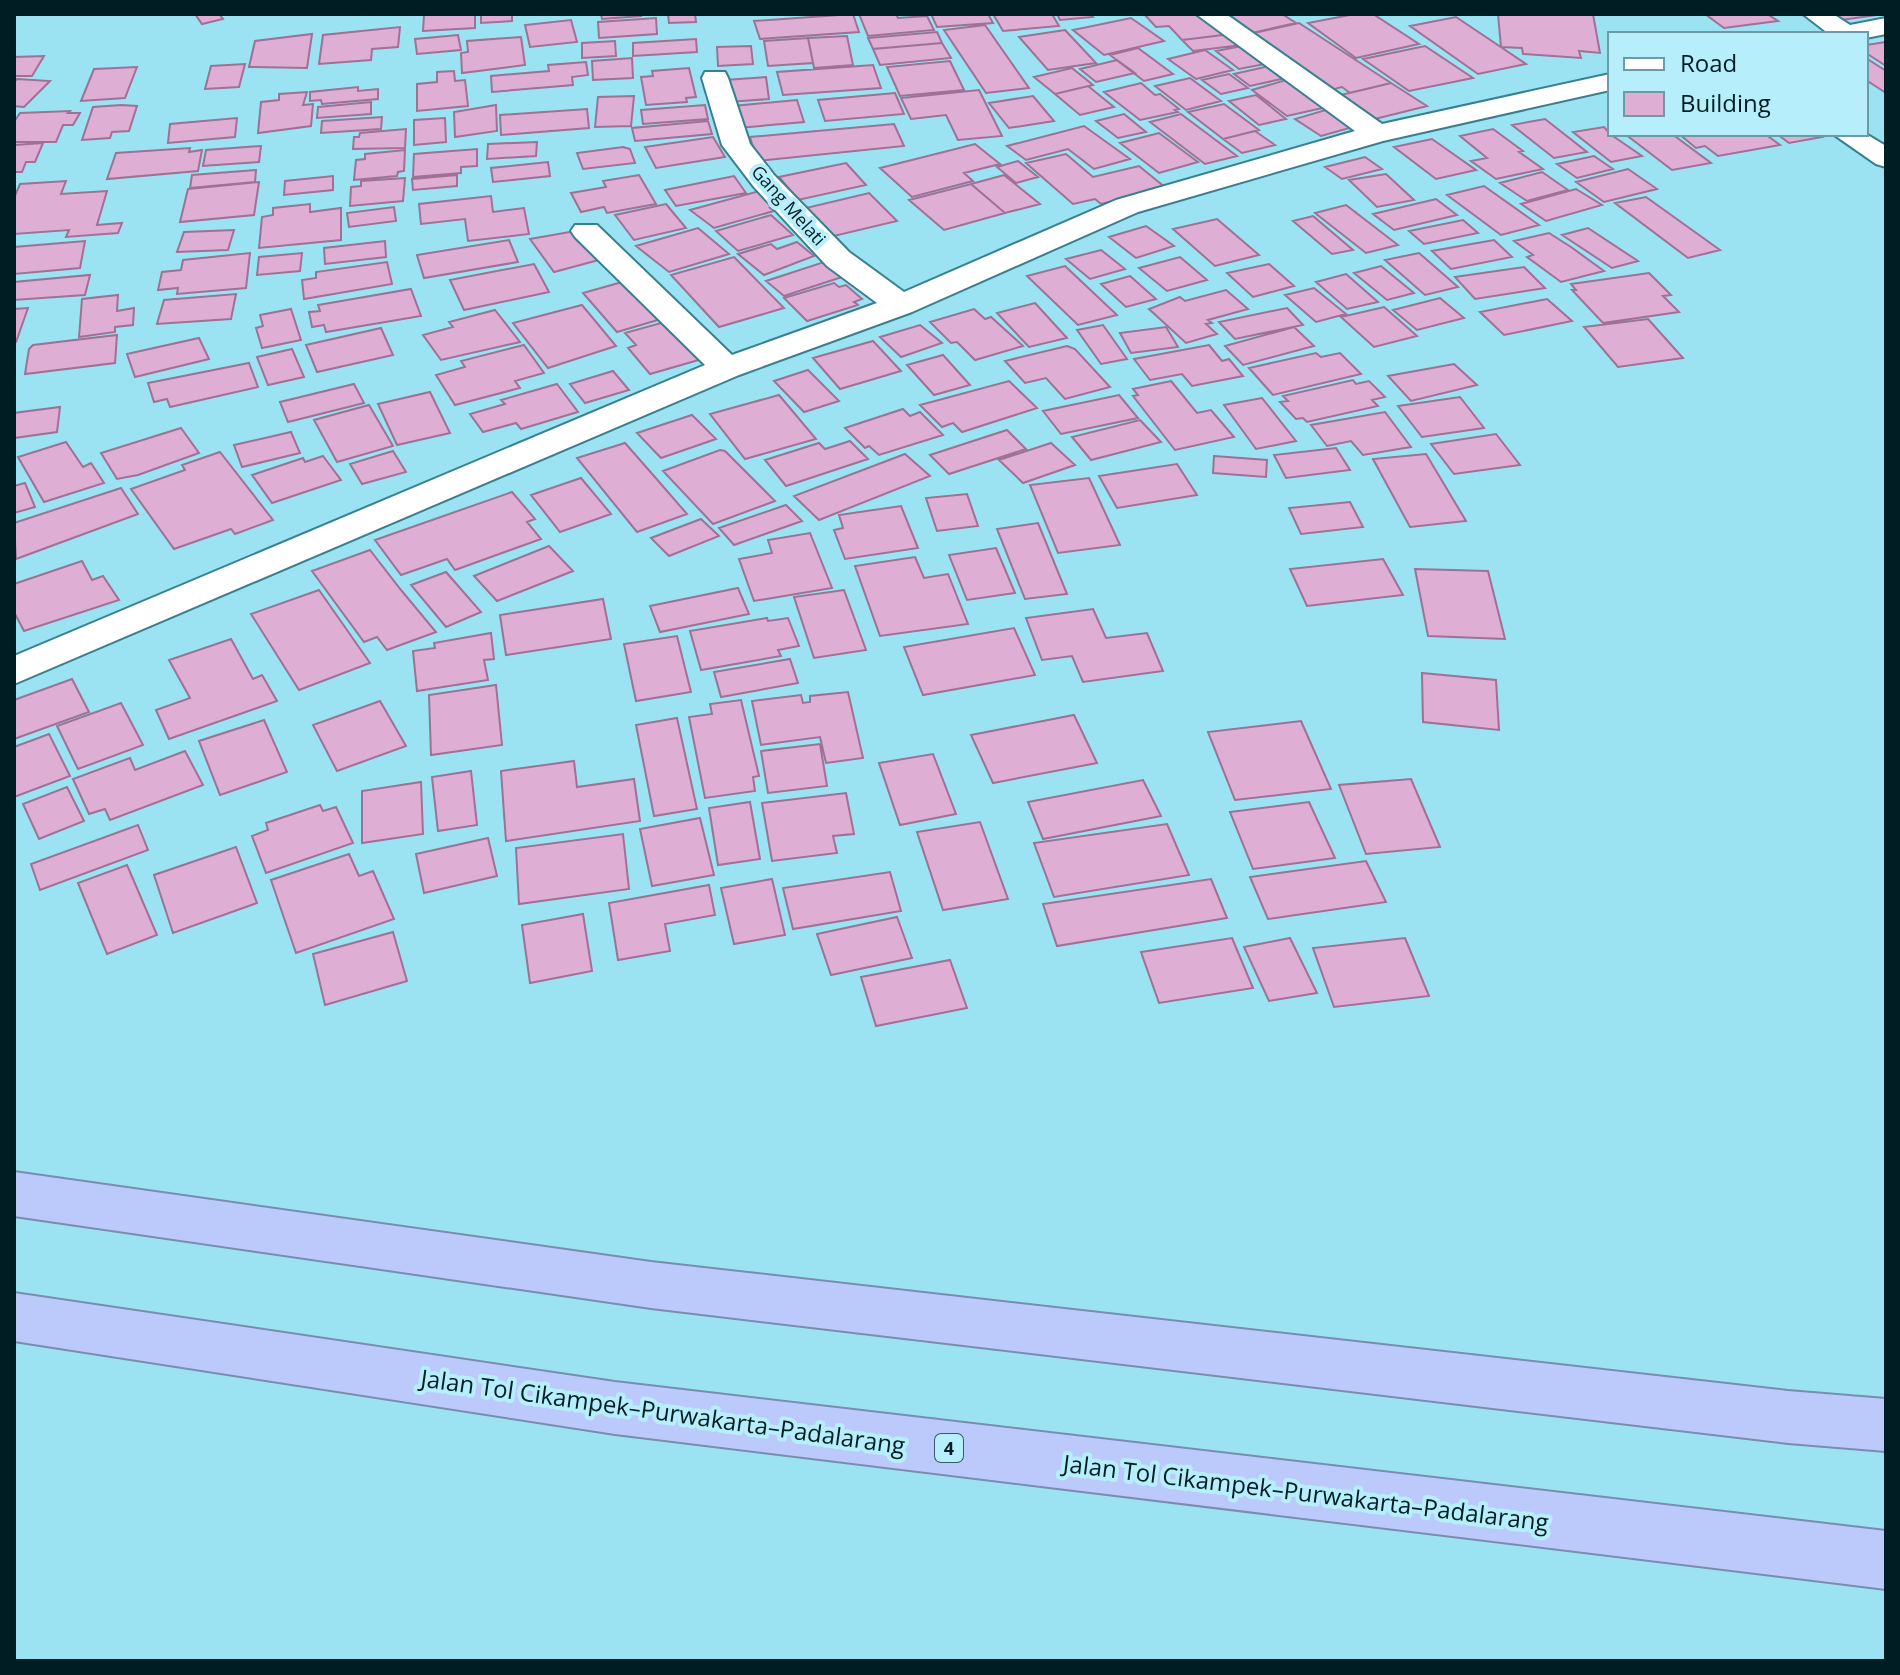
<svg xmlns="http://www.w3.org/2000/svg" width="1900" height="1675" font-family="'Open Sans',sans-serif">
  <rect width="100%" height="100%" fill="#9be3f3"/>
  <path fill="#deaed4" stroke="#9e7195" stroke-width="2" d="M195,14H219L223,19L202,24Z
    M475,14V28L423,31L424,15Z
    M481,14H512V21L481,23Z
    M601,14H641V16L602,19Z
    M668,14H695L696,22L669,23Z
    M853,14L859,32L760,39L754,21Z
    M859,14H896L898,18L927,16L934,30L868,36Z
    M931,14H988L993,23L937,27Z
    M993,14H1052L1059,26L1003,31Z
    M1057,14H1091L1093,17L1060,20Z
    M1144,14H1203L1223,35L1182,40L1169,26L1156,27Z
    M1212,14H1282L1296,23L1243,35Z
    M1355,14H1373L1419,44L1356,58L1308,23Z
    M1498,14H1593L1600,53L1579,51L1581,58L1523,54L1522,48L1501,47Z
    M1705,14H1767L1778,21L1724,28Z
    M1824,14H1884L1834,21Z
    M1456,17L1526,64L1478,74L1410,26Z
    M656,18L657,34L599,38L598,22Z
    M1131,18L1164,41L1104,55L1073,30Z
    M571,20L577,42L530,47L525,25Z
    M1299,23L1391,83L1350,93L1342,87L1322,92L1241,36Z
    M985,25L1029,88L986,93L944,30Z
    M400,27L398,47L372,49L371,60L319,64L323,35Z
    M1065,30L1096,63L1048,70L1019,37Z
    M937,32L942,43L873,49L868,38Z
    M312,34L307,68L249,67L255,41Z
    M1231,34L1242,45L1193,51L1182,40Z
    M458,35L461,50L417,54L415,39Z
    M847,36L853,65L814,68L808,38Z
    M521,37L525,65L462,73L461,53L468,52L467,41Z
    M808,38L813,63L768,66L764,41Z
    M696,39L697,52L633,56V43Z
    M615,41L616,56L582,58V43Z
    M1886,42V66L1866,53V45Z
    M942,43L951,58L880,65L873,49Z
    M751,46L753,64L718,66L717,47Z
    M1242,46L1265,64L1239,69L1216,51Z
    M1425,46L1473,78L1409,91L1363,59Z
    M1138,48L1173,74L1144,81L1110,55Z
    M1205,50L1233,70L1196,79L1168,59Z
    M44,56L32,76H14V57Z
    M632,58L633,78L593,80L592,61Z
    M1866,58L1886,71V93L1866,80Z
    M1117,60L1135,73L1096,82L1080,69Z
    M950,61L964,90L900,96L887,67Z
    M586,62L588,75L572,77L573,85L492,92L491,76L549,71L548,65Z
    M245,64L239,87L205,89L211,66Z
    M873,65L881,88L783,95L777,72Z
    M1269,66L1286,78L1250,86L1234,74Z
    M137,67L125,98L81,101L94,69Z
    M689,68L696,97L686,98L687,102L646,105L641,77L653,76L652,71Z
    M1072,68L1093,85L1055,94L1034,77Z
    M454,71L455,81L465,80L468,106L417,111V84L437,82V72Z
    M1229,74L1248,88L1221,94L1202,80Z
    M766,77L769,99L729,102L725,80Z
    M1190,78L1221,101L1186,110L1155,86Z
    M17,79L50,81L24,107L14,106V82Z
    M1286,80L1327,107L1287,116L1252,90Z
    M1141,83L1155,95L1160,94L1179,109L1175,110L1178,112L1140,120L1104,92Z
    M1391,83L1427,106L1363,122L1328,98Z
    M1088,86L1114,107L1080,115L1055,94Z
    M358,87V91L378,89V99L322,104L321,100L310,101V92Z
    M979,90L1002,136L958,140L946,115L911,119L901,98Z
    M307,92L303,105L313,104L311,126L258,133L261,102L279,100V94Z
    M895,93L904,114L825,121L818,100Z
    M1256,95L1286,119L1259,125L1229,101Z
    M634,96L631,126L595,127L598,97Z
    M1033,96L1054,121L1009,128L989,103Z
    M797,100L804,122L738,128L733,106Z
    M371,102V114L317,118L318,107Z
    M1224,104L1259,130L1223,139L1188,112Z
    M121,105L137,106L129,131L112,132L110,138L82,140L93,107Z
    M496,105L497,131L455,137L454,112Z
    M705,105L708,119L643,124L641,110Z
    M587,109L589,128L501,135L500,115Z
    M1329,109L1357,126L1321,136L1295,119Z
    M70,111L68,113H80L73,125H63L56,142H14V122L20,113Z
    M1124,114L1146,132L1118,138L1096,121Z
    M1181,114L1237,156L1205,164L1150,122Z
    M382,117L381,129L321,133L322,121Z
    M237,118L235,137L168,143L170,124Z
    M445,118L446,142L414,145V120Z
    M1545,119L1587,152L1554,158L1512,125Z
    M708,121L712,134L635,141L632,128Z
    M894,124L904,146L757,161L750,137Z
    M1084,126L1130,159L1094,169L1068,149L1026,160L1007,146Z
    M1604,127L1610,134L1642,156L1611,162L1573,132Z
    M406,129L405,148L353,149L354,137H359L360,133Z
    M1493,129L1523,151L1519,152L1543,169L1496,179L1471,161L1487,158L1460,136Z
    M1255,131L1275,145L1242,153L1223,139Z
    M1159,133L1198,162L1159,173L1120,143Z
    M1625,134H1672L1711,163L1672,170Z
    M1679,134H1765L1780,145L1718,156L1705,146L1696,148Z
    M1777,134H1817L1822,137L1789,143Z
    M713,137L725,157L656,168L645,147Z
    M1432,139L1476,170L1436,179L1394,147Z
    M537,142L536,156L487,159L488,144Z
    M43,143L35,162H26L22,172H14V145Z
    M975,144L1000,164L964,173L973,181L912,197L880,168Z
    M261,146L259,162L203,166L206,150Z
    M623,147L630,149L635,163L583,169L577,153Z
    M190,148L189,152L202,150L198,171L107,179L116,153Z
    M477,149V166L461,167V173L413,177L414,154Z
    M405,150L404,171L398,172L397,176L354,180L356,160L365,159V154Z
    M1066,154L1093,177L1139,166L1166,188L1101,204L1095,199L1073,204L1026,163Z
    M1594,156L1613,169L1577,178L1557,164Z
    M1365,157L1382,169L1342,179L1325,167Z
    M1018,161L1038,177L1016,183L997,167Z
    M548,162L550,176L493,182L491,168Z
    M846,163L866,185L798,200L779,177Z
    M1628,169L1657,189L1604,202L1576,182Z
    M256,170L255,182L190,188L192,175Z
    M1542,172L1568,190L1527,201L1500,183Z
    M1386,174L1414,200L1377,207L1349,180Z
    M457,175V186L413,190L412,179Z
    M639,175L656,204L607,213L604,207L581,212L571,193L606,187L603,181Z
    M1004,175L1040,204L1005,213L971,184Z
    M333,176V190L284,195L285,181Z
    M734,176L746,193L676,206L665,190Z
    M405,178L403,201L350,206L351,187L361,186V181Z
    M66,181L61,194L107,191L97,225L122,223L118,233L66,237L69,230L14,234V198L20,184Z
    M259,182L254,215L180,222L188,189Z
    M971,184L1005,213L944,230L909,200Z
    M1484,186L1539,225L1501,235L1447,195Z
    M1576,189L1602,205L1546,221L1521,204Z
    M763,190L780,205L770,208L774,211L714,228L690,210Z
    M869,193L897,221L834,236L806,208Z
    M491,196L493,212L524,208L529,234L468,241L465,219L421,224L419,204Z
    M1646,197L1720,250L1688,258L1615,203Z
    M1436,199L1457,215L1394,230L1373,214Z
    M310,204V212L341,208V240L259,248L262,217L273,215V208Z
    M666,204L686,228L634,240L615,215Z
    M1346,205L1398,245L1366,253L1315,213Z
    M394,207L396,221L349,227L347,213Z
    M771,215L793,235L738,251L716,231Z
    M1313,216L1353,250L1332,254L1293,221Z
    M1217,219L1259,255L1215,266L1173,229Z
    M1463,220L1478,233L1424,244L1409,231Z
    M1146,226L1174,246L1136,258L1109,237Z
    M698,228L729,254L669,272L636,246Z
    M1588,228L1638,261L1612,268L1562,235Z
    M234,230L228,250L177,252L184,232Z
    M575,231L599,260L554,272L530,239Z
    M1549,233L1571,247L1604,271L1561,282L1527,257L1533,255L1514,241Z
    M509,240L518,262L424,278L417,255Z
    M1494,240L1512,257L1451,269L1432,251Z
    M85,241L80,268L14,274V247Z
    M385,241L386,257L325,264L324,248Z
    M797,242L814,256L764,275L738,254L771,244L777,249Z
    M1101,250L1125,269L1090,279L1066,259Z
    M250,253L246,288L177,294L178,288L158,290L162,272L181,270L183,260Z
    M302,253L300,271L257,275L259,257Z
    M1419,253L1458,287L1425,295L1385,260Z
    M734,257L784,308L719,327L671,275Z
    M1180,257L1207,280L1167,291L1139,268Z
    M387,262L392,284L304,299L302,280L316,278V272Z
    M824,262L842,277L784,296L766,281Z
    M534,264L549,292L464,310L450,280Z
    M1269,264L1294,286L1253,297L1227,273Z
    M1065,266L1117,315L1078,325L1027,276Z
    M1381,266L1414,293L1387,300L1354,273Z
    M1524,267L1545,288L1475,299L1455,277Z
    M1649,273L1671,295L1663,296L1679,312L1603,323L1572,290H1576L1571,284Z
    M1346,274L1378,302L1347,309L1316,282Z
    M90,275L85,295L14,300V282Z
    M1130,276L1156,299L1126,307L1101,284Z
    M633,279L668,317L617,332L583,293Z
    M834,283L839,287L846,285L862,299L854,302L858,305L807,321L784,298Z
    M1314,288L1346,314L1316,322L1285,295Z
    M411,289L421,316L326,332L324,325L312,327L309,312L320,311L318,305Z
    M1226,290L1248,309L1208,320L1212,323L1206,324L1217,334L1186,343L1149,309L1180,297L1185,301Z
    M236,294L231,319L157,324L164,300Z
    M118,295L117,311L134,308L133,325L115,327V332L79,337L82,299Z
    M1440,298L1464,318L1417,330L1393,310Z
    M1547,299L1572,321L1504,335L1480,312Z
    M1035,303L1067,338L1029,347L997,313Z
    M582,305L616,346L548,368L513,323Z
    M1384,307L1417,336L1374,347L1341,317Z
    M28,308L16,342L14,343V309Z
    M1287,308L1303,325L1235,339L1219,322Z
    M291,309L301,340L262,348L256,328L263,326L260,315Z
    M974,309L985,319L991,317L1023,346L975,360L957,342L951,343L930,322Z
    M495,310L520,342L441,360L423,335L453,327L449,322Z
    M1648,319L1683,358L1618,367L1584,327Z
    M668,321L709,357L650,374L628,348L636,345L625,333Z
    M920,325L942,343L901,357L880,337Z
    M1103,325L1127,359L1101,364L1077,330Z
    M1166,327L1178,347L1131,353L1120,333Z
    M1294,327L1314,346L1243,365L1225,346Z
    M381,328L393,355L317,372L306,345Z
    M117,335L115,363L25,374L29,349L33,345Z
    M199,338L209,359L135,377L127,354Z
    M873,341L901,371L840,389L813,358Z
    M524,345L544,373L515,381L520,388L455,405L436,375L465,367L461,361Z
    M1209,345L1222,361L1229,359L1243,376L1192,386L1182,374L1150,380L1134,359Z
    M1067,346L1075,349L1110,387L1065,399L1046,378L1025,383L1005,361Z
    M292,349L304,377L268,385L257,357Z
    M1316,353L1321,357L1340,353L1361,374L1273,395L1249,368Z
    M943,355L970,385L934,395L907,365Z
    M249,363L258,387L170,407L167,399L154,402L148,383Z
    M1454,364L1477,385L1411,401L1388,376Z
    M808,370L839,401L804,412L774,381Z
    M613,371L629,390L585,403L570,384Z
    M1353,380L1356,384L1369,381L1385,397L1372,400L1378,406L1307,422L1303,418L1296,419L1280,402L1288,401L1283,396Z
    M1009,381L1037,408L962,432L953,423L942,427L920,405Z
    M1171,381L1197,413L1211,410L1234,437L1175,450L1133,396L1138,395L1133,389Z
    M354,384L364,403L288,422L280,402Z
    M557,384L578,412L521,429L516,423L483,432L470,414L505,404L501,400Z
    M430,392L450,433L397,445L378,404Z
    M779,395L816,439L745,459L710,414Z
    M1119,395L1138,418L1061,434L1043,411Z
    M1460,397L1484,428L1422,437L1398,406Z
    M1262,398L1296,441L1256,449L1224,405Z
    M369,405L393,446L337,462L314,420Z
    M60,407L57,432L14,438V413Z
    M903,409L910,416L920,412L943,435L879,455L869,446L865,448L845,428Z
    M1385,412L1411,447L1363,455L1351,441L1327,446L1311,425Z
    M692,415L716,439L661,458L637,433Z
    M1140,420L1161,442L1091,460L1072,437Z
    M181,428L199,453L138,475L117,479L101,453Z
    M1007,430L1026,449L949,474L930,455Z
    M291,432L300,453L242,467L234,445Z
    M1496,434L1520,465L1454,474L1431,444Z
    M850,441L868,459L786,486L765,460L819,443L825,449Z
    M66,442L83,467L91,463L104,483L44,502L18,457Z
    M625,443L654,476L687,514L637,532L577,458Z
    M1051,443L1075,465L1023,483L999,460Z
    M1336,448L1350,470L1286,478L1274,455Z
    M720,450L725,451L775,501L713,524L663,471Z
    M393,451L406,472L362,484L350,464Z
    M220,452L273,520L235,534L231,529L174,549L131,489L185,470L182,465Z
    M905,454L930,476L819,520L794,496Z
    M1426,454L1466,521L1410,527L1373,459Z
    M323,456L341,480L272,503L252,475L303,458L305,462Z
    M1214,456L1267,460L1266,477L1213,473Z
    M1177,464L1197,495L1117,508L1099,476Z
    M581,478L611,514L560,532L531,495Z
    M1089,478L1120,545L1058,553L1030,485Z
    M25,483L35,507L14,513V486Z
    M121,488L138,514L16,559L14,523Z
    M512,492L535,519L527,522L541,539L455,570L447,559L401,575L375,540Z
    M967,494L978,526L937,531L926,498Z
    M1350,502L1363,527L1301,534L1289,508Z
    M786,505L802,521L734,545L719,528Z
    M901,506L918,548L845,559L834,530L843,528L839,515Z
    M701,519L719,536L669,556L651,538Z
    M1038,523L1067,594L1025,599L997,529Z
    M810,533L832,588L754,601L739,559L772,553L768,540Z
    M549,546L573,571L497,601L474,576Z
    M996,548L1015,593L967,600L949,555Z
    M370,550L401,590L436,632L387,650L377,637L364,642L312,571Z
    M915,557L924,578L948,574L968,624L880,636L855,566Z
    M1383,559L1403,595L1307,606L1290,569Z
    M82,561L92,580L103,576L119,600L24,631L14,612V584Z
    M1415,569L1488,571L1505,639L1428,636Z
    M446,572L481,612L446,627L411,585Z
    M738,588L749,614L660,632L650,606Z
    M319,590L370,663L299,690L251,614Z
    M844,590L866,650L814,658L794,597Z
    M603,599L611,639L506,655L500,615Z
    M1093,609L1106,638L1147,633L1163,671L1083,682L1072,656L1042,660L1026,618Z
    M767,618L768,621L788,618L799,646L778,650L781,656L701,670L690,631Z
    M1014,628L1035,675L923,695L904,647Z
    M491,633L494,659L484,660L488,680L417,691L413,651L435,648L434,643Z
    M677,636L691,692L636,701L624,644Z
    M231,639L253,679L262,675L277,701L169,739L156,710L190,698L169,660Z
    M790,659L798,683L721,697L714,672Z
    M1422,673L1496,680L1499,730L1423,722Z
    M72,679L89,712L14,739V700Z
    M496,685L502,745L431,755L429,695Z
    M848,692L863,758L826,763L820,737L761,745L752,701L801,695L803,703L810,702V696Z
    M741,700L759,776L753,777L755,791L705,798L689,717L712,714L710,704Z
    M380,701L406,746L337,771L313,725Z
    M121,703L143,745L78,769L57,726Z
    M1074,715L1097,763L993,783L971,735Z
    M677,718L697,809L654,816L636,725Z
    M264,720L287,772L220,795L199,741Z
    M1301,721L1331,789L1235,800L1208,732Z
    M49,734L70,776L14,797V747Z
    M820,744L827,786L768,793L761,751Z
    M185,751L203,785L110,820L105,809L89,814L73,779L130,758L135,770Z
    M933,754L956,814L900,825L879,763Z
    M574,761L577,787L634,779L640,821L506,841L501,771Z
    M471,771L477,825L438,831L432,777Z
    M1411,779L1440,847L1366,854L1339,785Z
    M1143,780L1161,816L1043,839L1028,802Z
    M421,782L423,834L362,843V791Z
    M67,787L84,821L39,839L23,804Z
    M846,793L854,834L833,836L837,853L772,861L762,803Z
    M750,802L760,859L718,865L709,808Z
    M1309,802L1335,858L1253,869L1230,812Z
    M320,805L323,811L336,807L353,843L266,873L252,836L268,830L266,823Z
    M700,818L714,875L652,886L640,829Z
    M980,822L1008,899L943,910L917,832Z
    M1167,824L1189,875L1054,897L1034,843Z
    M138,825L148,850L40,890L31,864Z
    M623,834L629,889L519,904L516,848Z
    M488,838L497,876L424,893L416,854Z
    M236,847L257,903L173,933L154,875Z
    M349,854L359,876L373,871L394,919L296,953L271,880Z
    M1366,861L1386,902L1268,919L1250,877Z
    M127,865L157,935L107,954L78,883Z
    M890,872L901,911L793,929L783,888Z
    M772,879L785,935L734,944L721,888Z
    M1211,879L1227,918L1057,946L1043,904Z
    M709,885L715,915L665,924L670,951L618,960L609,903Z
    M583,914L592,971L530,983L522,925Z
    M897,917L912,958L831,975L817,934Z
    M393,932L407,981L325,1005L313,954Z
    M1232,938L1253,988L1159,1003L1141,952Z
    M1290,938L1317,993L1269,1001L1244,947Z
    M1405,938L1429,996L1334,1007L1313,948Z
    M950,960L967,1008L876,1026L861,977Z"/>
  <g fill="none" stroke-linecap="round" stroke-linejoin="round">
    <defs>
      <path id="minor" d="M1196,14H1226L1382,124L1610,74V90L1383,141L1138,212L912,312L739,375L14,684V656L705,365L575,237L571,231L575,225H597L732,355L877,303L827,266L754,187L722,145L702,78L705,72H725L728,78L750,144L774,175L849,252L904,292L1116,200L1355,131Z
        M1803,14H1833L1850,25L1886,18V34L1866,38V34H1829Z
        M1833,134H1866L1886,146V167L1876,164Z"/>
      <path id="highway" d="M14,1172L651,1262L1788,1391L1886,1399V1451L1788,1443L651,1308L14,1216Z
        M14,1293L615,1382L1886,1531V1589L615,1434L14,1341Z"/>
    </defs>
    <use href="#minor" stroke="#39808f" stroke-width="4"/>
    <use href="#highway" stroke="#7a8daf" stroke-width="4"/>
    <use href="#minor" fill="#fff" fill-rule="evenodd"/>
    <use href="#highway" fill="#bcc9fb" fill-rule="evenodd"/>
  </g>
  <g text-anchor="middle" dominant-baseline="central" stroke-width="8" stroke-linejoin="round" paint-order="stroke">
    <g font-size="18" fill="#001d23" stroke="#b6eefb">
      <text transform="translate(789 205) rotate(48)">Gang Melati</text>
    </g>
    <rect fill="#b6eefb" stroke="#375c64" stroke-width="2" x="935" y="1434" width="28" height="28" rx="6"/>
    <g font-size="18" font-weight="bold" fill="#001d23">
      <text x="949" y="1448">4</text>
    </g>
    <g font-size="24" fill="#001d23" stroke="#b6eefb">
      <text transform="translate(663 1411) rotate(8)">Jalan Tol Cikampek–Purwakarta–Padalarang</text>
      <text transform="translate(1306 1492) rotate(7)">Jalan Tol Cikampek–Purwakarta–Padalarang</text>
    </g>
  </g>
  <rect width="1900" height="1675" fill="none" stroke="#001d23" stroke-width="32"/>
  <rect x="1608" y="32" width="260" height="104" fill="#b6eefb" stroke="#6d9aa5" stroke-width="2"/>
  <rect x="1624" y="58" width="40" height="12" fill="#ffffff" stroke="#6d9aa5" stroke-width="2"/>
  <text x="1680" y="72" font-size="24" fill="#001d23">Road</text>
  <rect x="1624" y="92" width="40" height="24" fill="#deaed4" stroke="#6d9aa5" stroke-width="2"/>
  <text x="1680" y="112" font-size="24" fill="#001d23">Building</text>
</svg>
